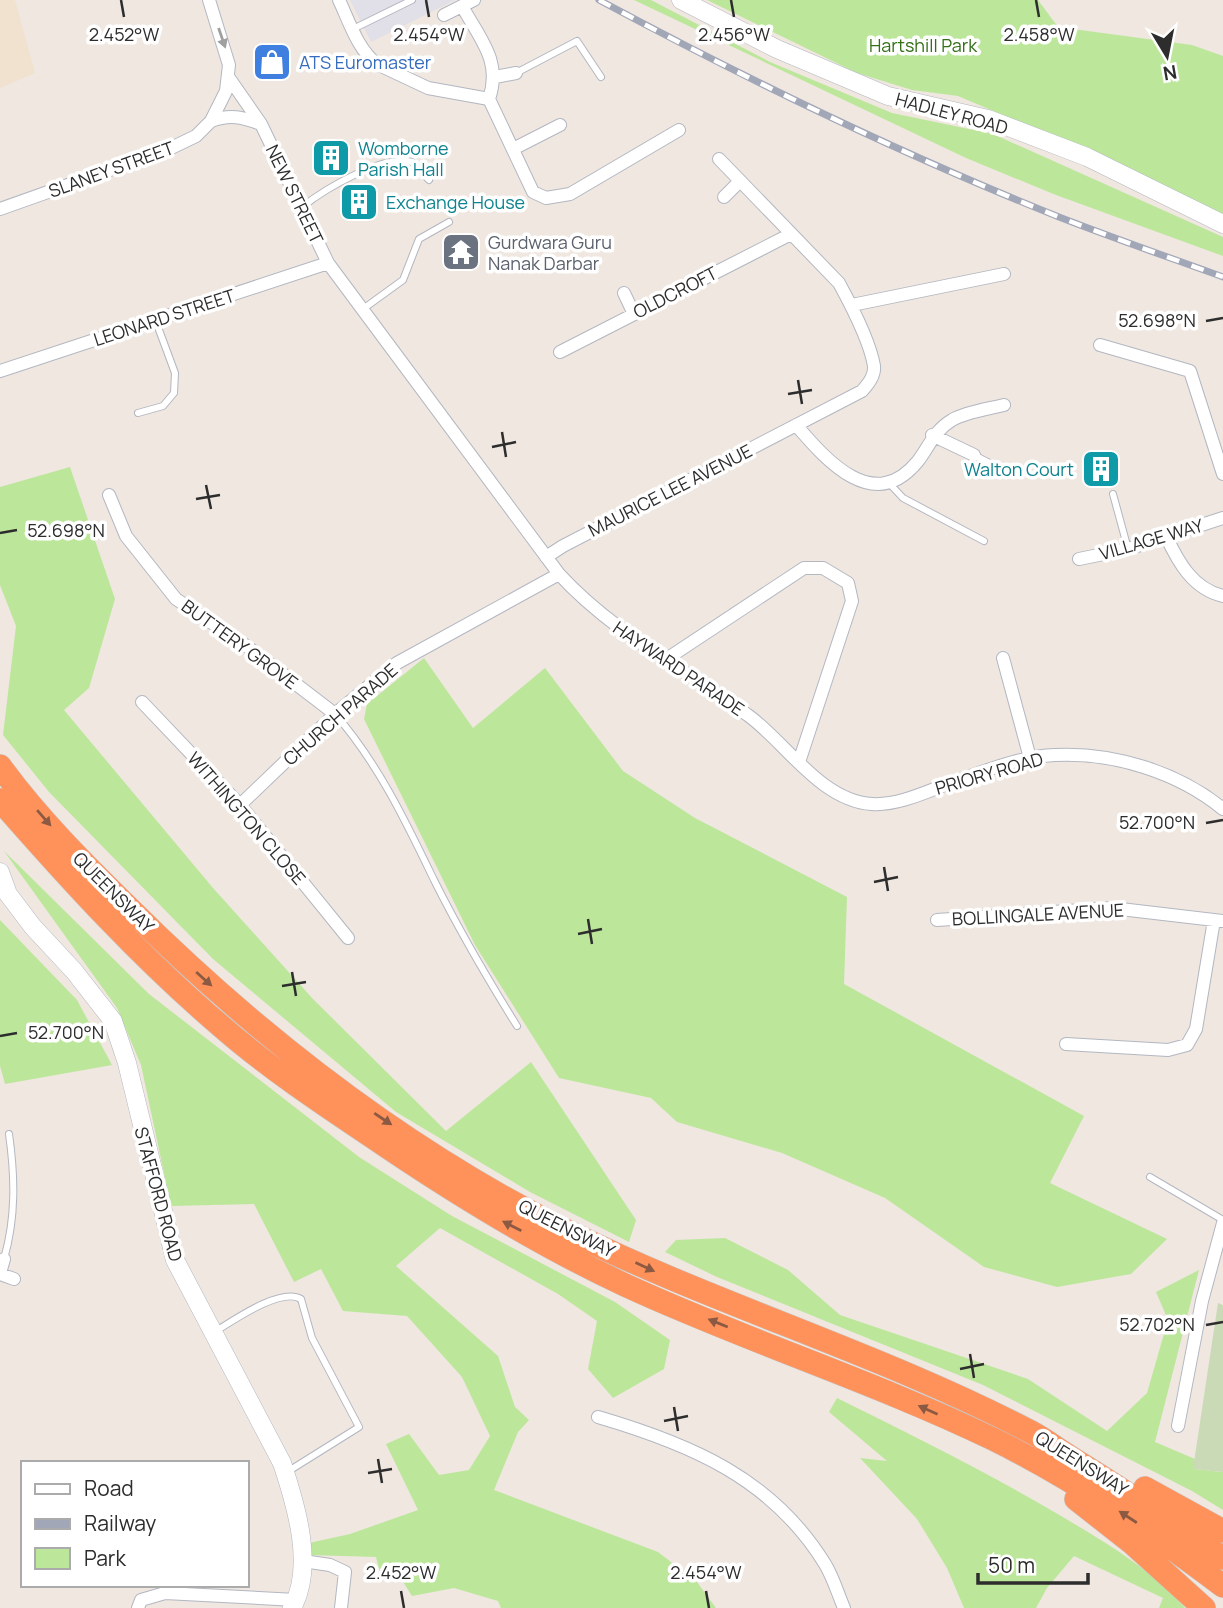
<svg xmlns="http://www.w3.org/2000/svg" width="1223" height="1608" font-family="Manrope,sans-serif">
  <rect width="100%" height="100%" fill="#efe7e0"/>
  <path fill="#e1e0e8" d="M350,0H455L371,42Z"/>
  <path fill="#f1e2cf" d="M0,0H15L35,73L0,88Z"/>
  <path fill="#bce79b" d="M634,0H651L770,62L892,113L993,134L1223,237V256L1056,195L966,158Z
    M707,0H1038L1058,27L1192,45L1223,56V218L1128,168L958,96L912,90L857,73Z
    M70,467L115,599L89,688L64,710L213,888L313,999L446,1131L531,1062L636,1220L629,1242L530,1192L396,1112L213,959L49,792L3,735L16,626L0,585V487Z
    M424,658L473,728L545,668L623,771L695,818L847,897L844,984L1084,1116L1050,1183L1167,1239L1131,1274L1057,1287L984,1267L885,1198L782,1153L677,1122L651,1098L559,1078L475,945L364,719L367,704Z
    M4,851L149,994L359,1157L452,1216L615,1302L670,1340L664,1369L613,1398L588,1369L597,1321L558,1294L440,1228L396,1266L498,1356L515,1407L529,1420L518,1432L494,1490L658,1552L697,1582L716,1608H501L498,1601L454,1588L412,1596L398,1574L381,1577L376,1557L309,1555V1543L350,1534L418,1510L386,1444L409,1434L439,1475L469,1470L490,1436L462,1377L407,1316L343,1311L321,1269L294,1282L254,1204L171,1206L141,1065L117,1008Z
    M0,920L77,1000L112,1065L5,1084L0,1066Z
    M725,1238L788,1270L840,1315L1028,1379L1107,1431L1147,1393L1168,1320L1156,1292L1199,1270L1155,1442L1195,1459L1194,1469L1223,1472V1510L1192,1491L983,1385L717,1277L665,1252L676,1240Z
    M837,1398C912,1435 984,1471 1056,1513C1103,1541 1149,1567 1185,1608H1159L1163,1598L1074,1556L1047,1588L1036,1608H964L947,1568L917,1519L860,1458L887,1461L829,1412Z"/>
  <path fill="#cbdab6" d="M1218,1303L1223,1305V1472L1193,1469Z"/>
  <g fill="none" stroke-linecap="round" stroke-linejoin="round">
    <defs>
      <path id="lane" d="M353,29L412,0
        M516,73L577,41L601,77
        M302,207C325,189 383,154 412,162L429,180
        M363,309L403,280L419,239L449,222
        M138,413L163,406L174,393L175,373L155,319
        M974,455L1009,473
        M888,482L903,498L984,541
        M1113,494L1128,549
        M335,714C378,763 406,822 434,880C459,930 487,978 517,1026
        M1150,1177L1223,1220
        M4,1259C16,1217 15,1177 9,1134
        M216,1331C234,1320 281,1287 301,1299L312,1338L359,1427L287,1472"/>
      <path id="street" d="M339,0C349,21 358,50 377,64L428,88L489,99
        M462,6C480,39 502,61 489,99
        M444,15L474,0
        M495,77L516,73
        M229,78L261,124L328,263L559,574C613,633 685,669 749,716C786,743 821,801 872,804C900,806 932,789 958,780C989,770 1022,756 1055,755C1113,752 1178,772 1223,809
        M489,99L533,192L546,198L570,194L679,130
        M211,121C230,114 242,117 261,124
        M513,149L560,125
        M724,197L740,181
        M0,209L169,149L196,136L211,121L226,91L229,65L209,0
        M624,293L633,312
        M852,305L1004,274
        M1100,345L1190,371L1223,474
        M560,352L791,234
        M0,371L328,263
        M796,425C827,461 874,515 918,461C930,445 934,431 952,420C966,412 988,409 1004,405
        M932,435L974,455
        M109,495L126,536L176,599L245,645L335,714
        M1166,536C1178,562 1193,589 1223,596
        M546,557L563,546L862,391C868,384 875,376 874,366C870,341 851,305 839,283L719,159
        M1079,559L1128,549L1223,518
        M1003,658L1030,758
        M665,660L804,568H823L848,583L852,601L799,762
        M142,702L240,805L348,938
        M240,805L335,714L397,663L559,574
        M937,920L1112,908L1223,921
        M1066,1044L1168,1050L1187,1045L1196,1029L1214,920
        M0,1273L4,1259
        M0,1274L14,1279
        M598,1417C690,1444 772,1478 825,1564C833,1577 838,1594 844,1608
        M1178,1426L1202,1301L1223,1223
        M303,1561L330,1565L345,1572L341,1608
        M138,1608L141,1600L165,1593L296,1600"/>
      <path id="secondary" d="M681,0L777,49L888,96L988,119L1087,157L1223,224
        M0,872L8,894L33,927L74,971L113,1021L127,1063L175,1260L282,1463C296,1505 315,1567 292,1608"/>
      <path id="highway" d="M0,766C37,817 84,864 129,908C258,1036 406,1151 569,1232C719,1306 882,1354 1031,1432C1046,1440 1060,1451 1075,1460C1125,1491 1174,1524 1223,1558
        M0,800C70,880 141,958 222,1027C268,1067 320,1102 371,1136C453,1192 535,1243 625,1285C746,1341 873,1381 993,1439C1076,1480 1150,1531 1223,1586
        M1145,1488L1223,1531
        M1076,1499L1132,1543L1204,1608"/>
    </defs>
    <use href="#lane" stroke="#b3b7c1" stroke-width="8"/>
    <use href="#street" stroke="#b3b7c1" stroke-width="14"/>
    <use href="#secondary" stroke="#b3b7c1" stroke-width="19"/>
    <use href="#highway" stroke="#c8c8c8" stroke-width="24"/>
    <use href="#lane" stroke="#fff" stroke-width="6"/>
    <use href="#street" stroke="#fff" stroke-width="12"/>
    <use href="#secondary" stroke="#fff" stroke-width="18"/>
    <use href="#highway" stroke="#ff925b" stroke-width="23"/>
    <defs>
      <path id="rail" d="M599,0C748,80 901,154 1059,217C1113,238 1168,257 1223,277"/>
    </defs>
    <use href="#rail" stroke="#a2a7b8" stroke-width="7"/>
    <use href="#rail" stroke="#fff" stroke-width="4.5" stroke-dasharray="13" stroke-linecap="butt"/>
  </g>
  <defs><path id="oneway-solid" d="M-6-.8H1V-3.2L6.5 0L1 3.2V.8H-6Z" transform="scale(1.75)"/></defs>
  <use fill="#a0a0a0" href="#oneway-solid" transform="translate(222 38) rotate(71)"/>
  <g fill="#8c5a42">
    <use href="#oneway-solid" transform="translate(44 818) rotate(49)"/>
    <use href="#oneway-solid" transform="translate(204 979) rotate(42)"/>
    <use href="#oneway-solid" transform="translate(383 1119) rotate(34)"/>
    <use href="#oneway-solid" transform="translate(512 1226) rotate(-153)"/>
    <use href="#oneway-solid" transform="translate(645 1267) rotate(25)"/>
    <use href="#oneway-solid" transform="translate(718 1323) rotate(-158)"/>
    <use href="#oneway-solid" transform="translate(928 1410) rotate(-156)"/>
    <use href="#oneway-solid" transform="translate(1128 1517) rotate(-147)"/>
  </g>
  <path fill="none" stroke="#2d2d2d" stroke-width="2.5" d="M121,0L124,17M426,0L429,17M731,0L734,17M1036,0L1039,17M1206,321L1223,318M798,380L802,404M788,394L812,390M502,432L506,457M492,447L516,442M206,485L211,509M196,499L220,495M0,533L17,530M1206,823L1223,820M884,867L888,891M874,882L898,877M588,919L592,944M578,934L602,929M292,972L296,996M282,986L306,982M0,1036L17,1033M1206,1325L1223,1322M970,1354L974,1378M960,1369L984,1364M674,1407L678,1431M664,1421L688,1416M378,1459L382,1483M368,1473L392,1469M401,1591L404,1608M706,1591L709,1608"/>
  <defs>
    <symbol id="shop-square" viewBox="-11 -11 22 22"><rect x="-9" y="-9" width="18" height="18" rx="4" fill="#3f7fe0" stroke="#fff"/><path d="M-5-2.5h2.3a2.7 3.5 0 0 1 5.4 0H5L5.5 6h-11ZM-1.5-2.5h3a1.5 2.3 0 0 0-3 0Z" fill="#fff"/></symbol>
    <symbol id="building-square" viewBox="-11 -11 22 22"><rect x="-9" y="-9" width="18" height="18" rx="4" fill="#0f9aa8" stroke="#fff"/><path d="M-4-6H4V6H1V3H-1V6H-4ZM-2.5-4.3h1.7v1.8h-1.7ZM.8-4.3h1.7v1.8H.8ZM-2.5-1h1.7V.8h-1.7ZM.8-1h1.7V.8H.8Z" fill="#fff"/></symbol>
    <symbol id="temple-square" viewBox="-11 -11 22 22"><rect x="-9" y="-9" width="18" height="18" rx="4" fill="#6b7280" stroke="#fff"/><path d="M0-6L5-2H3V0L6.5 2.5H4V6H1.5V3h-3V6H-4V2.5H-6.5L-3 0V-2H-5Z" fill="#fff"/></symbol>
  </defs>
  <g fill-rule="evenodd">
    <use href="#shop-square" x="250" y="40" width="44" height="44"/>
    <use href="#building-square" x="309" y="136" width="44" height="44"/>
    <use href="#building-square" x="337" y="180" width="44" height="44"/>
    <use href="#temple-square" x="439" y="230" width="44" height="44"/>
    <use href="#building-square" x="1079" y="447" width="44" height="44"/>
  </g>
  <g text-anchor="middle" dominant-baseline="central" stroke-width="7" stroke-linejoin="round" paint-order="stroke">
    <g font-size="18" fill="#337018" stroke="#fff">
      <text x="923" y="45">Hartshill Park</text>
    </g>
    <g font-size="18" fill="#366cbe" stroke="#fff" text-anchor="start">
      <text x="299" y="62">ATS Euromaster</text>
    </g>
    <g font-size="18" fill="#2d2d2d" stroke="#fff">
      <text transform="translate(952 113) rotate(15)">HADLEY ROAD</text>
      <text transform="translate(111 169) rotate(-20)">SLANEY STREET</text>
      <text transform="translate(295 194) rotate(64)">NEW STREET</text>
      <text transform="translate(675 292) rotate(-27)">OLDCROFT</text>
      <text transform="translate(164 317) rotate(-18)">LEONARD STREET</text>
      <text transform="translate(670 490) rotate(-27)">MAURICE LEE AVENUE</text>
      <text transform="translate(1151 539) rotate(-16)">VILLAGE WAY</text>
      <text transform="translate(240 644) rotate(36)">BUTTERY GROVE</text>
      <text transform="translate(679 668) rotate(34)">HAYWARD PARADE</text>
      <text transform="translate(340 714) rotate(-41)">CHURCH PARADE</text>
      <text transform="translate(989 773) rotate(-16)">PRIORY ROAD</text>
      <text transform="translate(247 818) rotate(49)">WITHINGTON CLOSE</text>
      <text transform="translate(114 892) rotate(45)">QUEENSWAY</text>
      <text transform="translate(1038 914) rotate(-3)">BOLLINGALE AVENUE</text>
      <text transform="translate(159 1194) rotate(75)">STAFFORD ROAD</text>
      <text transform="translate(567 1228) rotate(27)">QUEENSWAY</text>
      <text transform="translate(1082 1463) rotate(32)">QUEENSWAY</text>
    </g>
    <g font-size="18" fill="#0d838f" stroke="#fff" text-anchor="start">
      <text x="358" y="148">Womborne<tspan x="358" dy="21">Parish Hall</tspan></text>
      <text x="386" y="202">Exchange House</text>
      <text x="1074" y="469" text-anchor="end">Walton Court</text>
    </g>
    <g font-size="18" fill="#5b616d" stroke="#fff" text-anchor="start">
      <text x="488" y="242">Gurdwara Guru<tspan x="488" dy="21">Nanak Darbar</tspan></text>
    </g>
  </g>
  <g font-size="18" text-anchor="middle" fill="#2d2d2d" stroke="#fff" stroke-width="7" stroke-linejoin="round" paint-order="stroke">
    <text x="124" y="41">2.452°W</text>
    <text x="429" y="41">2.454°W</text>
    <text x="734" y="41">2.456°W</text>
    <text x="1039" y="41">2.458°W</text>
    <text x="1157" y="327">52.698°N</text>
    <text x="66" y="537">52.698°N</text>
    <text x="1157" y="829">52.700°N</text>
    <text x="66" y="1039">52.700°N</text>
    <text x="1157" y="1331">52.702°N</text>
    <text x="401" y="1579">2.452°W</text>
    <text x="706" y="1579">2.454°W</text>
  </g>
  <rect x="21" y="1461" width="228" height="126" fill="#ffffff" stroke="#ababab" stroke-width="2"/>
  <rect x="35" y="1484" width="35" height="10" fill="#ffffff" stroke="#ababab" stroke-width="2"/>
  <text x="84" y="1496" font-size="21" fill="#2d2d2d">Road</text>
  <rect x="35" y="1519" width="35" height="10" fill="#a2a7b8" stroke="#ababab" stroke-width="2"/>
  <text x="84" y="1531" font-size="21" fill="#2d2d2d">Railway</text>
  <rect x="35" y="1548" width="35" height="21" fill="#bce79b" stroke="#ababab" stroke-width="2"/>
  <text x="84" y="1566" font-size="21" fill="#2d2d2d">Park</text>
  <g transform="translate(1167 56) rotate(170)" stroke="#ffffff" stroke-width="5" paint-order="stroke">
  <path d="M0-5L12 26L0 18L-12 26Z" fill="#2d2d2d"/>
  <text y="-10" font-size="19" font-weight="bold" text-anchor="middle" fill="#2d2d2d">N</text>
  </g>
  <path d="M978 1573v10h110v-10" fill="none" stroke="#2d2d2d" stroke-width="3.5"/>
  <text x="988" y="1573" font-size="21" fill="#2d2d2d" stroke="#ffffff" stroke-width="5" paint-order="stroke">50 m</text>
</svg>
